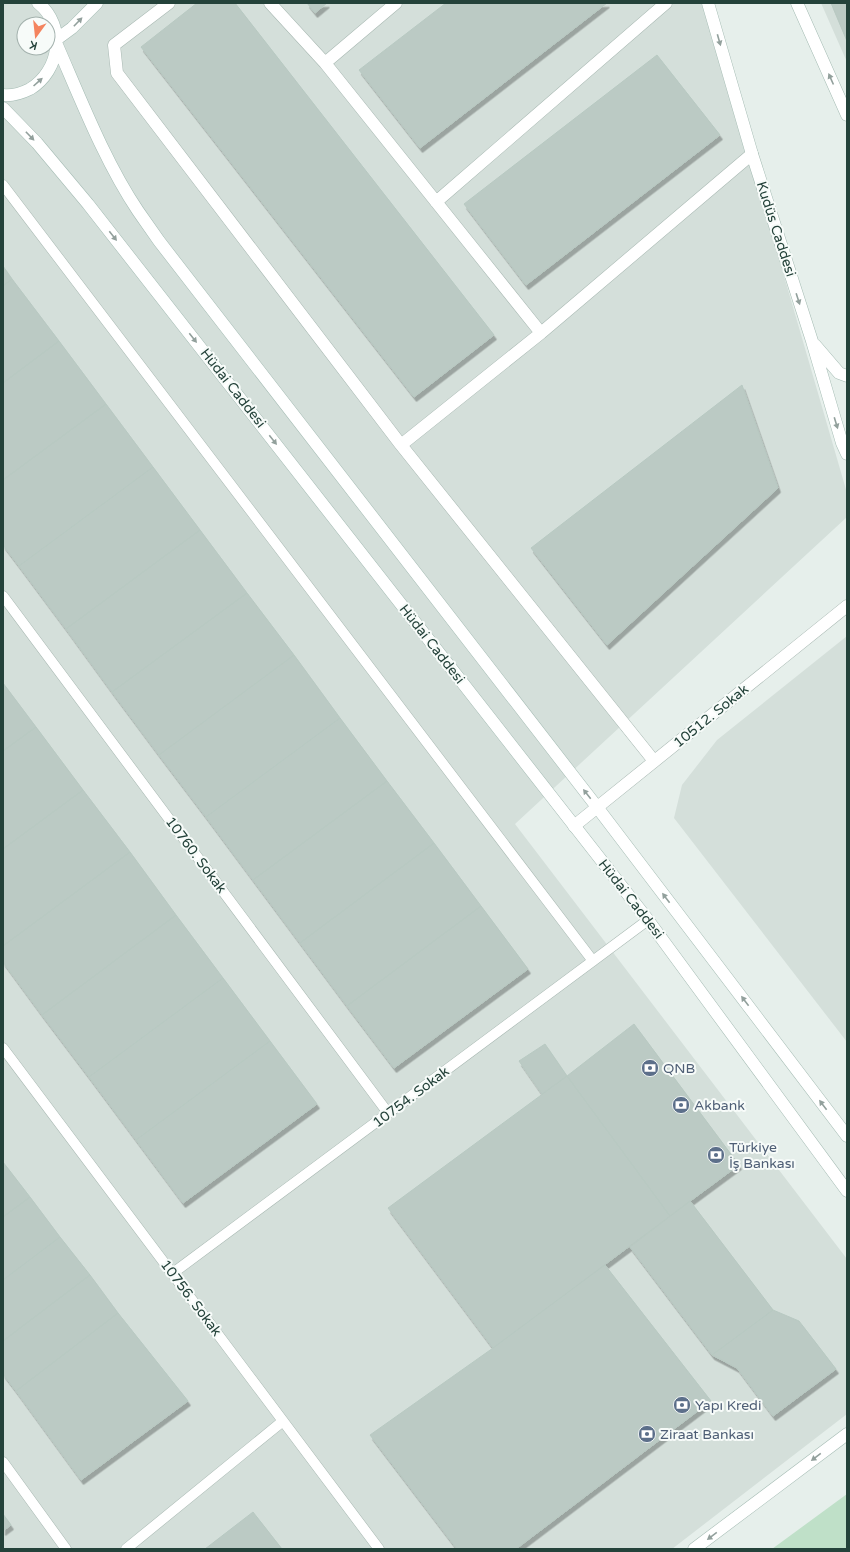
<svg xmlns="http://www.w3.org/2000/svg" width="850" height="1552" font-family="'Varela Round',sans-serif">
  <defs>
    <filter id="shadow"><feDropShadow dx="2.5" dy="4.5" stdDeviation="0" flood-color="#0004"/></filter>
  </defs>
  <rect width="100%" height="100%" fill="#e6efeb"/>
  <path fill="#d4dfda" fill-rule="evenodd" d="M3,3H701L712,28L847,493V517L515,824L847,1259V1414L672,1549H3ZM24,24H48V48H24Z
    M821,3H847V62Z
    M847,636V1042L674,818L682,785L717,740Z"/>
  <path fill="#bfe0c8" d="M847,1494V1549H772Z"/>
  <path fill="#bbcac4" stroke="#b8c9c2" filter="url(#shadow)" d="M197,3H235L494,335L414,397L141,47Z
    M307,3H327L315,13Z
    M446,3H607L420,148L359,70Z
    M831,3H847V41Z
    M657,55L720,135L526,285L464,204Z
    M3,266L12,279L3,286Z
    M12,279L59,341L3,383V286Z
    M59,341L106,404L3,480V383Z
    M742,385L778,488L607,645L531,548Z
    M106,404L153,467L19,566L3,545V480Z
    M153,467L200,530L66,629L19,566Z
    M200,530L247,593L112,692L66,629Z
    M247,593L294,655L159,755L112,692Z
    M294,655L340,718L206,817L159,755Z
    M3,683L36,727L3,751Z
    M340,718L387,781L253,880L206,817Z
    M36,727L83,790L3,849V751Z
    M387,781L434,843L300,943L253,880Z
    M83,790L130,852L3,946V849Z
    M434,843L481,906L347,1006L300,943Z
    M130,852L176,915L42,1015L3,962V946Z
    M481,906L528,969L394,1068L347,1006Z
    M176,915L223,978L89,1077L42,1015Z
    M223,978L270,1041L136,1140L89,1077Z
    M634,1024L739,1165L670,1216L567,1076Z
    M270,1041L317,1104L183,1203L136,1140Z
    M545,1044L567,1076L542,1094L519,1061Z
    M567,1076L670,1216L493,1348L388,1208Z
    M3,1162L30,1197L3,1217Z
    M30,1197L60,1237L3,1280V1217Z
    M690,1201L773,1310L712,1355L630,1247Z
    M60,1237L90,1275L3,1341V1280Z
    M605,1265L711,1401L516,1549H457L370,1435L493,1348Z
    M90,1275L118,1313L16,1391L3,1374V1341Z
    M773,1310L799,1321L836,1369L773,1416L737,1368L712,1355Z
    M118,1313L188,1401L81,1480L16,1391Z
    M253,1512L282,1549H205Z
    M3,1514L11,1525L3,1531Z"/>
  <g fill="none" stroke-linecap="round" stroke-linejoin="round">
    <defs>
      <path id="lane" d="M3,185L593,961
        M3,596L388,1113
        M3,1048L379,1549
        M173,1273L648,920
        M3,1462L66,1549
        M126,1549L283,1421"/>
      <path id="street" d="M169,3L114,45L117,73L401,445L654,761
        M270,3L325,63L541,333
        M325,63L396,3
        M436,202L666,3
        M401,445L541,333L752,154
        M574,826L847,606"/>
      <path id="secondary" d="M708,3L752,154L812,341L842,443L847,454
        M797,3L847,115
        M57,39L72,28L97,3
        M57,45C81,100 105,162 138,211C145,221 152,231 159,241L597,807L847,1136
        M3,95C12,96 22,93 30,89C60,71 67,26 38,3
        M3,108L37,143L88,204L648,920L847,1191
        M815,345L839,373L847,376
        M694,1549L847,1434"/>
    </defs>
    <use href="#lane" stroke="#a8b8b2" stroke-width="11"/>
    <use href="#street" stroke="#a8b8b2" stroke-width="13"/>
    <use href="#secondary" stroke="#a4bbb3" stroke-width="13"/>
    <use href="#lane" stroke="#fff" stroke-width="10"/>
    <use href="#street" stroke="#fff" stroke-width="12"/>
    <use href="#secondary" stroke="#fff" stroke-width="12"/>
  </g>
  <defs><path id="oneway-solid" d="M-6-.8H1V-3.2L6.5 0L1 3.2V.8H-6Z"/></defs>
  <g fill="#92a09c">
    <use href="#oneway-solid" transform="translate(78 22) rotate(-46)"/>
    <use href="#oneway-solid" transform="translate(719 40) rotate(74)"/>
    <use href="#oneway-solid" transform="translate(831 79) rotate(-114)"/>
    <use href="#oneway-solid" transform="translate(38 82) rotate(-42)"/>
    <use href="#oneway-solid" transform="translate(30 136) rotate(46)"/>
    <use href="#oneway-solid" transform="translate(113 236) rotate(52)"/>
    <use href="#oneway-solid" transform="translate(798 299) rotate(72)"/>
    <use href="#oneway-solid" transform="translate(193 338) rotate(52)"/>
    <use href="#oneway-solid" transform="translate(836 423) rotate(73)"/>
    <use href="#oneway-solid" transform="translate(273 440) rotate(52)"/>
    <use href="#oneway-solid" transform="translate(587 794) rotate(-128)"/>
    <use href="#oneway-solid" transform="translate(666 898) rotate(-127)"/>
    <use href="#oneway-solid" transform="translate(745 1001) rotate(-127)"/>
    <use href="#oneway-solid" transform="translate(823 1105) rotate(-127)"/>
    <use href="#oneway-solid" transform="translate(816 1457) rotate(143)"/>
    <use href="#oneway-solid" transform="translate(712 1536) rotate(143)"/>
  </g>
  <defs>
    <symbol id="bank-disc" viewBox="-11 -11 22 22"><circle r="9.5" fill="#5c6f8a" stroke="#f7fbf9"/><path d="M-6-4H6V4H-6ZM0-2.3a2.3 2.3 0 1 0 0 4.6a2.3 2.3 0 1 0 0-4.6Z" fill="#fff"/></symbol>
  </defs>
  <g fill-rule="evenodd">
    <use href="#bank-disc" x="640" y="1058" width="20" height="20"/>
    <use href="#bank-disc" x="671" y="1095" width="20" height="20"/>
    <use href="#bank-disc" x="706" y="1145" width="20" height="20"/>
    <use href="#bank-disc" x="672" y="1395" width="20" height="20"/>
    <use href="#bank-disc" x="637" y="1424" width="20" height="20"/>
  </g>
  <g text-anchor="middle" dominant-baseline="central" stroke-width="4" stroke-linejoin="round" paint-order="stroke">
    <g font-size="14" fill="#24423a" stroke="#f7fbf9">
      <text transform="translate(776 229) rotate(72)">Kudüs Caddesi</text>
      <text transform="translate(233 388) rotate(52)">Hüdai Caddesi</text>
      <text transform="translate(432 644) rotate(52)">Hüdai Caddesi</text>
      <text transform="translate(711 716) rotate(-39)">10512. Sokak</text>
      <text transform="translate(196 855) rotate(53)">10760. Sokak</text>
      <text transform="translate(631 899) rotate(52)">Hüdai Caddesi</text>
      <text transform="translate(411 1097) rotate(-37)">10754. Sokak</text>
      <text transform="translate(191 1298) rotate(53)">10756. Sokak</text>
    </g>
    <g font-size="14" fill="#4e5e75" stroke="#f7fbf9" text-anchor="start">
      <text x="663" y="1068">QNB</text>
      <text x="694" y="1105">Akbank</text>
      <text x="729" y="1147">Türkiye<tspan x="729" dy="16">İş Bankası</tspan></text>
      <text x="695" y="1405">Yapı Kredi</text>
      <text x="660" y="1434">Ziraat Bankası</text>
    </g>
  </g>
  <rect width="850" height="1552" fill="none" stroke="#24423a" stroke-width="8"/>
  <g transform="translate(36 36) rotate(195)"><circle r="19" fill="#f7fbf9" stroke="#a3b1ad"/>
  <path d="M0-3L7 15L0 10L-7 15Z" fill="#f4845f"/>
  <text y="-6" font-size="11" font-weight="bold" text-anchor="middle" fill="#24423a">K</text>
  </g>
</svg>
